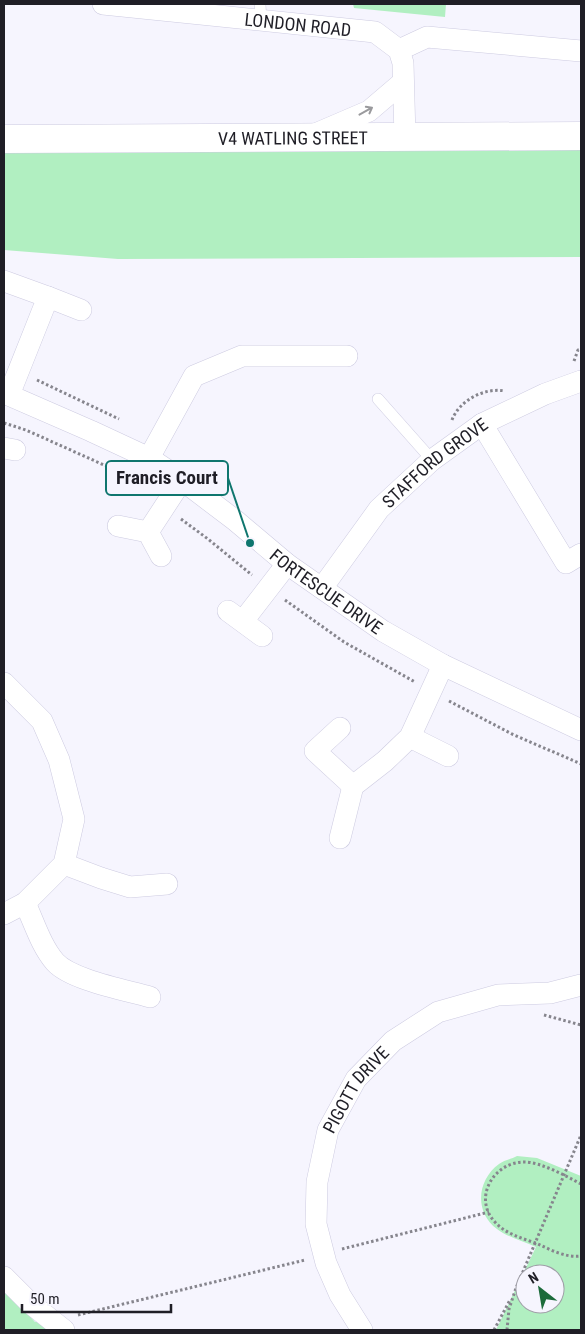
<svg xmlns="http://www.w3.org/2000/svg" width="585" height="1334" font-family="'Roboto Condensed',sans-serif">
  <rect width="100%" height="100%" fill="#f6f5fe"/>
  <path fill="#b1efc1" fill-rule="evenodd" d="M353,4H446L445,17L354,8Z
    M581,136V257L118,259L4,250V139Z
    M517,1156L537,1158L581,1176V1330H496L536,1247C523,1241 509,1238 497,1229C474,1212 477,1180 499,1164C504,1160 512,1159 517,1156ZM525,1274H555V1304H525Z
    M4,1287L35,1322L47,1316L58,1330H4Z"/>
  <g fill="none" stroke-linecap="round" stroke-linejoin="round">
    <defs>
      <path id="service" d="M260,4L261,22
        M378,399L432,460"/>
      <g id="minor">
        <path id="s1" d="M103,4L375,32L399,50L403,63L405,138"/>
        <path d="M399,50L427,37L581,51"/>
        <path d="M313,135L369,111L403,82"/>
        <path d="M4,281L48,297L9,395"/>
        <path d="M48,297L81,310"/>
        <path id="s2" d="M4,393L91,431L149,458L182,480L236,521L287,564L383,631L443,665L581,730"/>
        <path d="M482,424L566,563L581,554"/>
        <path d="M4,448L15,450"/>
        <path d="M149,458L194,376L242,356H347"/>
        <path d="M118,526L148,532L161,556"/>
        <path d="M148,532L182,480"/>
        <path id="s3" d="M322,588L379,509L432,460L482,424L545,394L581,381"/>
        <path d="M228,611L262,636"/>
        <path d="M243,621L287,564"/>
        <path d="M4,683L42,721L59,760L74,819L64,864L25,903L4,914"/>
        <path d="M340,728L315,751L353,786"/>
        <path d="M410,737L448,756"/>
        <path d="M340,838L353,786L385,761L410,737L443,665"/>
        <path d="M64,864L101,878L130,887L167,884"/>
        <path d="M25,903C34,922 41,946 55,962C71,980 126,990 150,997"/>
        <path d="M4,1277L30,1303L64,1330"/>
        <path id="s4" d="M362,1330L340,1295L326,1263L316,1224L317,1182L328,1130L356,1079L393,1041L438,1012L498,995L550,993L581,985"/>
      </g>
      <g id="tertiary">
        <path id="s5" d="M4,139L581,136"/>
      </g>
    </defs>
    <use href="#service" stroke="#cdcbe1" stroke-width="12"/>
    <use href="#minor" stroke="#cdcbe1" stroke-width="22"/>
    <use href="#tertiary" stroke="#cdcbe1" stroke-width="29"/>
    <path stroke="#86858d" stroke-width="3" stroke-dasharray="2.5 2.5" stroke-linecap="butt" d="M574,361L578,350H581
      M37,380L119,419
      M452,420C459,401 484,387 505,391
      M4,423L26,430L124,474L150,495
      M181,519L208,539L252,575
      M285,600L344,642L415,682
      M449,701L512,734L581,764
      M544,1015L581,1025
      M581,1184C566,1176 541,1162 524,1162C494,1162 473,1197 494,1221C505,1234 522,1238 538,1244C551,1250 566,1258 581,1256
      M342,1249L489,1212
      M78,1315L305,1260
      M494,1330L510,1300
      M507,1330L509,1309L516,1288L581,1135"/>
    <use href="#service" stroke="#fff" stroke-width="11"/>
    <use href="#minor" stroke="#fff" stroke-width="21"/>
    <use href="#tertiary" stroke="#fff" stroke-width="28"/>
  </g>
  <defs><path id="oneway-shaft" d="M-6 0H5M1.5-3L5.5 0L1.5 3" fill="none" stroke-width="1.6" stroke-linecap="round" stroke-linejoin="round" transform="scale(1.25)"/></defs>
  <use stroke="#9a9a9d" href="#oneway-shaft" transform="translate(366 111) rotate(-29)"/>
  <g text-anchor="middle" dominant-baseline="central" stroke-width="5" stroke-linejoin="round" paint-order="stroke">
    <g font-size="18" fill="#1f1e26" stroke="#f6f5fe">
      <text stroke="none"><textPath href="#s1" startOffset="196">LONDON ROAD</textPath></text>
      <text stroke="none"><textPath href="#s5" startOffset="289">V4 WATLING STREET</textPath></text>
      <text stroke="none"><textPath href="#s3" startOffset="170">STAFFORD GROVE</textPath></text>
      <text stroke="none"><textPath href="#s2" startOffset="381">FORTESCUE DRIVE</textPath></text>
      <text stroke="none"><textPath href="#s4" startOffset="261">PIGOTT DRIVE</textPath></text>
    </g>
  </g>
  <path fill="none" stroke="#0f766e" stroke-width="2" d="M250 543L228 478"/>
  <circle fill="#0f766e" stroke="#f6f5fe" stroke-width="2" cx="250" cy="543" r="5"/>
  <rect fill="#f6f5fe" stroke="#0f766e" stroke-width="2" x="106" y="461" width="122" height="34" rx="5"/>
  <g font-size="19" text-anchor="middle" font-weight="bold" fill="#1f1e26">
    <text x="167" y="484">Francis Court</text>
  </g>
  <rect width="585" height="1334" fill="none" stroke="#1f1e26" stroke-width="10"/>
  <g transform="translate(540 1289) rotate(329)"><circle r="24" fill="#f6f5fe" stroke="#a09fa8"/>
  <path d="M0-4L9 19L0 12L-9 19Z" fill="#1c6b3b"/>
  <text y="-8" font-size="14" font-weight="bold" text-anchor="middle" fill="#1f1e26">N</text>
  </g>
  <path d="M22 1304v8h149v-8" fill="none" stroke="#1f1e26" stroke-width="2.5"/>
  <text x="30" y="1304" font-size="15" fill="#1f1e26" stroke="#f6f5fe" stroke-width="4" paint-order="stroke">50 m</text>
</svg>
